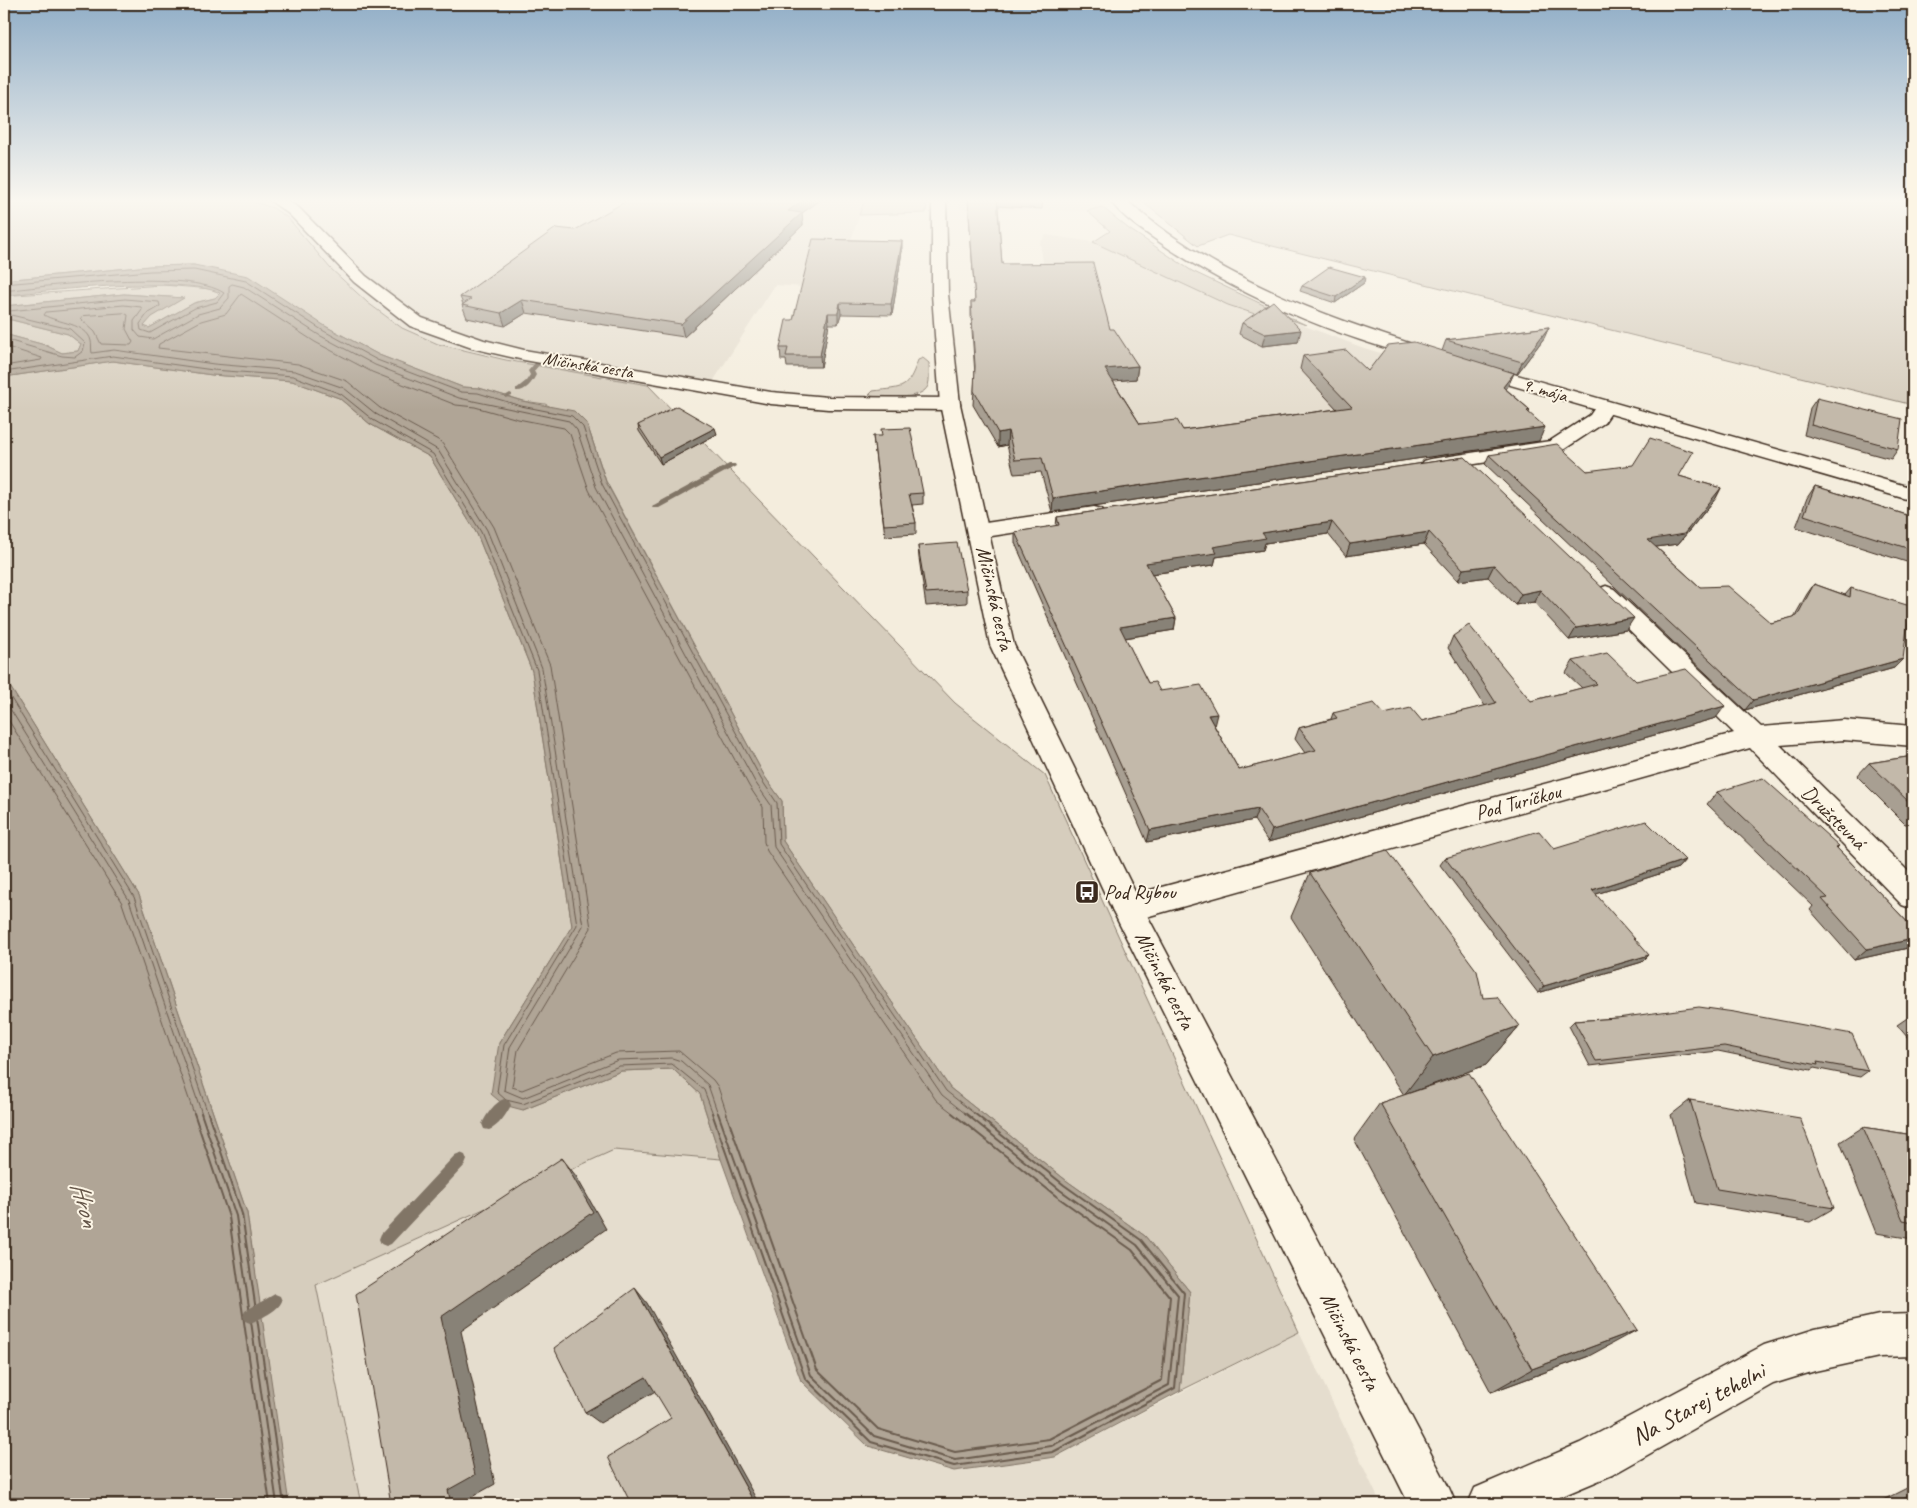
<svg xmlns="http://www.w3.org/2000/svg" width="1917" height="1508" font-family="Caveat,sans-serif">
  <rect width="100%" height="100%" fill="#f4eddd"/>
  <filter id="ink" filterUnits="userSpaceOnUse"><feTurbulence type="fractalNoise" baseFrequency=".02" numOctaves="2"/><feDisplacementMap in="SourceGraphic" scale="10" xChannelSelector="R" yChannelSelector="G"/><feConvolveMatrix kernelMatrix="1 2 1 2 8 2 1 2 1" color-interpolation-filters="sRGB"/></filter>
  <g filter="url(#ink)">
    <path fill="#e5ddce" d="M4,199H117L26,203L4,201Z
      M245,199H865L834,289L775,285L705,394L562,371L438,344L402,328L368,303L330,268L288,218L257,202Z
      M959,199H1093L1102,207L1087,211L960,209Z
      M1046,235L1093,242L1158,272L1364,348L1459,377L1151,486L1059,364L1040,243Z
      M614,1150L721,1159L801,1381L1055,1457L1299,1332L1381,1504H361L316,1285Z"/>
    <path fill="#d6cdbd" stroke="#887c6e" d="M117,199H245L273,208L288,218L330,268L368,303L402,328L438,344L506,360L648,385L955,703L1045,775L1299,1332L1180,1391L1190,1292L1145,1236L1067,1181L950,1088L783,841L782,801L765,777L606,481L587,424L545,404L523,401L479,388L462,387L379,355L325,326L194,265L150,266L4,280V201Z
      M865,199H927L926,213L859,215Z
      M1139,199H1913V405L1228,235L1198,246Z
      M1102,207L1129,229L1192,271L1306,325L1272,313L1258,315L1228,305L1093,242L1110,231L1087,211Z
      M163,285L212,289L220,293L215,298L194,303L149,328L143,327L151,317L183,298L124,294L4,306V296L15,295Z
      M4,318L68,334L81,344L78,351L62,353L45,345L4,334Z
      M923,358L929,363C929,369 930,380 928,386C921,401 882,397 868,396L873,391C904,387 907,391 918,360Z
      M113,361L212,375L292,381L339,398L370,424L430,457L477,534L532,671L572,926L499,1043L523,1110L621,1071L673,1069L700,1094L721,1159L614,1150L316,1285L361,1504H287L247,1213L139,895L4,677V377Z"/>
    <path fill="#b0a596" stroke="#817466" d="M194,265L248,276L325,326L379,355L462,387L479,388L522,401L574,411L587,424L606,482L765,777L782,801L783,841L950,1088L1067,1181L1145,1236L1190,1292L1180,1391L1055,1457L954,1471L868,1446L801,1381L721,1159L700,1094L673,1069L621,1071L523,1110L504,1105L491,1094L499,1043L572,926L532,671L477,534L430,457L370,424L339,398L292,381L212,375L113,361L4,377V334L45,345L62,353L78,351L81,344L68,334L4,318V306L124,294L184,298L152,317L144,326L149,328L194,303L215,298L220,293C187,276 45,290 4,296V280L150,266Z
      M4,677L139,895L247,1213L289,1504H4Z"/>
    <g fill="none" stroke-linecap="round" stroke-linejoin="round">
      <path stroke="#6a5b4e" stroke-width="1" d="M4,284L150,271L194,270L246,281L322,330L377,360L461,392L478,393L521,406L572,416L583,427L602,484L761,779L777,803L779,844L946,1091L975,1114
        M4,291C51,285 188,269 224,293L217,302L195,308L150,333L141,330L140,324L148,313L160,306L159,302L125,299L9,311L11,315L70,329L85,343L83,351L75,357L62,356L4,339
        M124,313L128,315L126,329L133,342L131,345L101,344L95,332L81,319L83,316Z
        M4,346L42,358L41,360L4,366
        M4,372L113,356L213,370L293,376L341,394L373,420L433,454L481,532L537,670L577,925L504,1045L497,1092L506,1100L523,1104L619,1066L672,1064L704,1090L713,1114
        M4,687L134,897L208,1114
        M4,699L129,900L202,1114
        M4,713L122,903L194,1114
        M718,1114L708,1085L681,1061L672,1058L618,1060L523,1098L504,1090L510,1047L583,926L542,668L487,530L438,450L376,414L344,388L295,371L214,364L114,350L92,353C91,349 92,345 91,341C87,323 57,323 44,315L46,312L124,305L141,307L142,310L134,321V330L140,337L153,339L198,314L220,308L229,298V286L232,284L244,287L319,335L375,365L459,398L569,421L577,430L596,487L755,782L771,805L774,847L942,1095L966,1114
        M727,1114L718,1087L713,1080L679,1051L616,1053L522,1090L512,1087L518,1050L591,928L550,665L494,527L445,447L440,441L380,408L347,381L298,364L158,348L159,344L201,321L226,314L241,294L315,342L372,372L456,405L475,407L518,419L564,428L570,434L589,490L749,786L763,807L764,842L767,851L936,1100L954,1114"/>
      <path stroke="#6a5b4e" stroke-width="2" d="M194,1113L229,1217L270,1504
        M201,1113L236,1216L277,1504
        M208,1113L242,1214L284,1504
        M712,1113L805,1378L871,1442L954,1466L1053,1452L1175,1388L1184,1293L1141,1240L1064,1185L974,1113
        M718,1113L811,1375L874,1436L955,1460L1051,1446L1169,1385L1178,1295L1137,1245L1060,1190L965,1113
        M726,1113L817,1370L878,1429L955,1452L1049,1439L1162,1380L1170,1297L1132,1250L1056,1196L952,1113"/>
      <path fill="#817466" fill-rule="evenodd" d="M535,363L540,364L534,371L536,375C532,383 525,392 516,391V389L526,381L530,375L528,371Z
        M510,393L512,394V396L505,398V396Z
        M729,464H735L736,466L659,508H653L652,506Z
        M504,1099L509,1101L511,1105C507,1114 498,1127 489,1130L484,1129L482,1124C486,1115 495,1102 504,1099Z
        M460,1153L465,1155L467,1160L465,1165L391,1244L386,1246L381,1244L379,1239L381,1234L455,1155Z
        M275,1294L280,1296L282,1301C278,1311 260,1319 250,1323L245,1321L243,1316L245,1311Z"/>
      <defs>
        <path id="street" d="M268,199H285L299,208L366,276L422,318L484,340L524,350L771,392L828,397L950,398L957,400L960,404L957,408L950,410L828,409L771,404L524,360L472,348L410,326L354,282L289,214Z
          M1605,401L1612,403L1615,407L1604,423L1563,450L1431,471L1424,469L1421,465L1424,461L1431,459L1550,441L1590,415L1598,403Z
          M1094,507L1102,509L1105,514L1102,519L979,538L971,536L968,531L971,526L979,524Z
          M1606,586L1614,589L1761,727L1844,720L1913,726V746L1844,740L1780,745L1913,876V909L1902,905L1750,748L1128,922L1117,918L1112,909L1117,900L1128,896L1734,733L1598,599L1594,594L1598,589Z
          M1913,1314V1356L1879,1357L1815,1371L1773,1384L1612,1475L1543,1504H1468L1475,1488L1580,1443L1764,1345L1815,1329L1879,1315Z"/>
        <path id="secondary" d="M932,199H946L948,294L960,404L1014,645L1139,900L1449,1488L1456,1504H1409L1112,909L990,645L940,404L932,294Z
          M1109,199H1125C1213,277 1324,317 1435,351L1438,355L1435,359L1429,360C1338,338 1232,293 1155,239C1139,228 1120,215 1109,199Z
          M1475,363L1913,488V501L1469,373L1466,369L1469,365Z"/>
      </defs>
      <use href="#street" stroke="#3b2a1e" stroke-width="3"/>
      <use href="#secondary" stroke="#3b2a1e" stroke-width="3"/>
      <use href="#street" fill="#fcf5e5" fill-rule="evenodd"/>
      <use href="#secondary" fill="#fcf5e5" fill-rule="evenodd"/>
    </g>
    <path fill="#a89f92" stroke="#3b2a1e" d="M630,199H822L802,213L803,225L684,337L526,313L505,326L467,318L462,305L463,304L460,297Z
      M968,199H1043L1042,209L998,206L1002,264L1110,329L1138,366L1136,379L1113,381L1140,424L1183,430L1337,409L1300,369L1303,356L1368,371L1442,351L1446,340L1549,327L1544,338L1517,374L1508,371L1514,373L1508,386L1506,389L1530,410L1529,413L1539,441L1052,512L1041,472L1014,474L1007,445L998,447L973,405L975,375L971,315V302H975Z
      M902,251L892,315L841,314L838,324H829L821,367H787L786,360H781L780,348L793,320Z
      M1364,283L1335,303L1300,291L1302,286Z
      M1242,323L1298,342L1262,346L1239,334Z
      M1817,398L1898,449L1891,459L1804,435L1810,408Z
      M638,425L717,434L661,464L639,431Z
      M873,436L923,493V504L912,505L916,523V534L885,536Z
      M1489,455L1587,471L1679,476L1721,488L1716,498L1678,544L1656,547L1700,587L1771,623L1794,617L1807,594L1814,584L1845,595L1851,588L1903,659L1894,668L1745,710L1485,464Z
      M1465,457L1626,630L1569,640L1534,602L1515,605L1488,577L1458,581L1424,544L1346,556L1328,534L1265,543L1263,550L1216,557L1214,565L1152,574L1176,618L1174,630L1125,638L1148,683L1214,725L1239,770L1305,753L1295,739L1299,728L1331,719L1333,713L1384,714L1422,721L1485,706L1448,648L1453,636L1531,701L1582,688L1566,673L1573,661L1636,681L1716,718L1268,842L1254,820L1147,842L1015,543V532L1056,526L1057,517Z
      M1815,486L1913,517V564L1796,527L1807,498Z
      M918,546L967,590V603L926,606L919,558Z
      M1913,756V823L1905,824L1857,776L1869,763Z
      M1717,792L1839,846L1837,848L1913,928V944L1908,948L1854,960L1810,910L1813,906L1707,804Z
      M1554,849L1685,860L1678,868L1596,894L1642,962L1538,993L1440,865L1445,858Z
      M1310,873L1483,998L1519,1026L1486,1065L1409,1093L1589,1356L1491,1392L1354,1139L1380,1103L1404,1095L1291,917Z
      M1913,1014V1044L1897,1025Z
      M1617,1018L1868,1071L1860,1077L1814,1068L1811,1070L1718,1051L1590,1066L1569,1026L1574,1021Z
      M1690,1100L1834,1208L1810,1222L1696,1203L1671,1115Z
      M1863,1127L1913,1135V1239L1876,1233L1840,1142Z
      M1913,1485V1504H1875Z"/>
    <path fill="#888277" stroke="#3b2a1e" d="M804,199H822L802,213L803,225L684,337L681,324L788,211Z
      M902,241V251L892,315L891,304Z
      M1365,277L1364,283L1335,303L1336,297Z
      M522,300L526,313L505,326L501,313Z
      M840,303L841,314L838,324V313Z
      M828,313L829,324L821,367L820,356Z
      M1549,327L1544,338L1517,374L1522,362Z
      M1301,330L1298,342L1262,346L1265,334Z
      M1138,366L1136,379L1103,382L1105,369Z
      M1514,373L1508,386L1498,400L1503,387Z
      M1545,427L1539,441L1052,512L1053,498Z
      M715,428L717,434L661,464L659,457Z
      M1008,431L1007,445L998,447V433Z
      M1721,488L1716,498L1678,544L1642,549L1648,540Z
      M1332,522L1328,534L1265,543L1263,550L1216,557L1214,565L1144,575L1146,563L1213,547L1262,533Z
      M1429,532L1424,544L1346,556L1350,544Z
      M1494,565L1488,577L1458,581L1463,569Z
      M1540,590L1534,602L1515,605L1521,594Z
      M1176,618L1174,630L1118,639L1120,627Z
      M1634,618L1626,630L1569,640L1576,628Z
      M1903,659L1894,668L1745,710L1753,700Z
      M1725,706L1716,718L1268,842L1272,830Z
      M1217,714L1214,726L1208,715Z
      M1258,809L1254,820L1147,842L1150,830Z
      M1685,860L1678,868L1587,897L1592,890Z
      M1913,939V944L1908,948L1854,960L1867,949Z
      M1649,955L1642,962L1538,993L1544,986Z
      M1519,1026L1486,1065L1404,1095L1433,1057Z
      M562,1158L576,1176L606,1229L461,1331L495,1484L470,1498L471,1504H451L448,1490L441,1317Z
      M635,1288L647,1303L759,1504H755Z
      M1637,1330L1589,1356L1491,1392L1532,1369Z
      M646,1377L659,1389L600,1423L585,1412Z"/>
    <path fill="#c3b9aa" stroke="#3b2a1e" d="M630,199H804L788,211L802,213L681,324L522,300L501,313L462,305L471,299L460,297L556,228L575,230Z
      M968,199H997L1002,264L1093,263L1110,329H1114L1138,366L1105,369L1140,424L1177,420L1183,430L1352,407L1303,356L1346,350L1368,371L1388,345L1414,342L1514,373L1503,387L1530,410L1527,411L1545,427L1053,498L1042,458L1015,460L1008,431L998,433L974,391L975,366L971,302H975V299Z
      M813,239L902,241L891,304L840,303L838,313H828L820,356H786L788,348H780L786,320H793Z
      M1329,267L1365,277L1336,297L1302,286Z
      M1273,301L1301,330L1265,334L1242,323Z
      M1549,327L1522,362L1446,340Z
      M1817,398L1902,419L1898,449L1811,425Z
      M677,406L715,428L659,457L638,425Z
      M910,428L923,493L909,494L916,523L884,525L873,436H882L881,429Z
      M1650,438L1693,452L1679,476L1721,488L1684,534L1648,540L1700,587L1728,586L1771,623L1797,616L1814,584L1850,597L1851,588L1910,606L1903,659L1753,700L1489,455L1557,444L1587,471L1633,465Z
      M1465,457L1634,618L1576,628L1540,590L1521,594L1494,565L1463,569L1429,532L1350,544L1332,522L1262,533L1266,538L1213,547L1217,553L1146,563L1176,618L1120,627L1148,683L1155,682L1160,691L1201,685L1217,714L1208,715L1239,770L1316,750L1299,728L1337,718L1333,713L1374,703L1384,714L1411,708L1422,721L1496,703L1453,636L1469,625L1531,701L1597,684L1573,661L1607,653L1636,681L1686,669L1725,706L1272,830L1258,809L1150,830L1015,532L1059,525L1057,517Z
      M1815,486L1913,517V550L1804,515Z
      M957,543L967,590L926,593L918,546Z
      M1913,756V806L1869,763Z
      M1763,778L1839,846L1836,847L1913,928V939L1867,949L1822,899L1828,898L1717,792Z
      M1646,821L1685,860L1592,890L1649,955L1544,986L1445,858L1539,831L1554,849Z
      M1387,850L1477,971L1483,998L1497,997L1519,1026L1433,1057L1310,873Z
      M1699,1007L1734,1012L1852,1034L1868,1071L1817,1062L1818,1065L1724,1046L1596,1061L1574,1021L1617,1018Z
      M1469,1073L1637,1330L1532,1369L1380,1103Z
      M1690,1100L1800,1118L1834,1208L1717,1189Z
      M1863,1127L1913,1135V1222L1903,1220Z
      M562,1158L593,1212L441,1317L475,1475L448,1490L451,1504H391L356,1294Z
      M635,1288L755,1504H631L608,1457L671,1418L646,1377L585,1412L554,1348Z
      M1913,1494V1504H1893Z"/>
  </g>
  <linearGradient id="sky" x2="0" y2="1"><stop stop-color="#91aec7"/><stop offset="0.49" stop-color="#faf7f0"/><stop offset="1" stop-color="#faf7f0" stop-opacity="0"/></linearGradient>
  <rect width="1917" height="410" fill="url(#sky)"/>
  <defs>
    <symbol id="bus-square" viewBox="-11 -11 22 22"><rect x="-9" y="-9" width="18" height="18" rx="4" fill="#3b2a1e" stroke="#fcf5e5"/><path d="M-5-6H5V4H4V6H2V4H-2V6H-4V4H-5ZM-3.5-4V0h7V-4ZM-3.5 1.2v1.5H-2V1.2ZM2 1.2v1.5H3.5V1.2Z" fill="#fff"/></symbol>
  </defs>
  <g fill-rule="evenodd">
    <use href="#bus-square" x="1073" y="878" width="28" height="28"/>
  </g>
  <g text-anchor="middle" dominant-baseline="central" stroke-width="4" stroke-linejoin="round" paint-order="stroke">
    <g font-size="18" fill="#3b2a1e" stroke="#fcf5e5">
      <text transform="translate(588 365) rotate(9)">Mičinská cesta</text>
      <text transform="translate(1545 390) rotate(16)">9. mája</text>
    </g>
    <g font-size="21" fill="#3b2a1e" stroke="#fcf5e5">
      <text transform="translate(995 598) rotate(77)">Mičinská cesta</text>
      <text transform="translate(1518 802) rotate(-15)">Pod Turíčkou</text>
      <text transform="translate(1834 817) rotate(45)">Družstevná</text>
      <text transform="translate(1165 980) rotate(63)">Mičinská cesta</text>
      <text transform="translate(1350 1341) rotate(63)">Mičinská cesta</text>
    </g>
    <g font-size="21" fill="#3b2a1e" stroke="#fcf5e5" text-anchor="start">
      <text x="1104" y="892">Pod Rybou</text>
    </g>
    <g font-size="25" fill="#3b2a1e" stroke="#fcf5e5">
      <text transform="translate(1698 1404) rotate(-28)">Na Starej tehelni</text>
    </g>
    <g font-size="26" font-style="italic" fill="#645548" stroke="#fcf5e5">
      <text transform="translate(85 1204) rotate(74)">Hron</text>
    </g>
  </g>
  <rect width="1917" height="1508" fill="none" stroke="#fcf5e5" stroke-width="20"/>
  <rect x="10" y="10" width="1897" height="1488" fill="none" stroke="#3b2a1e" stroke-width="2" filter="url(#ink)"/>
</svg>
